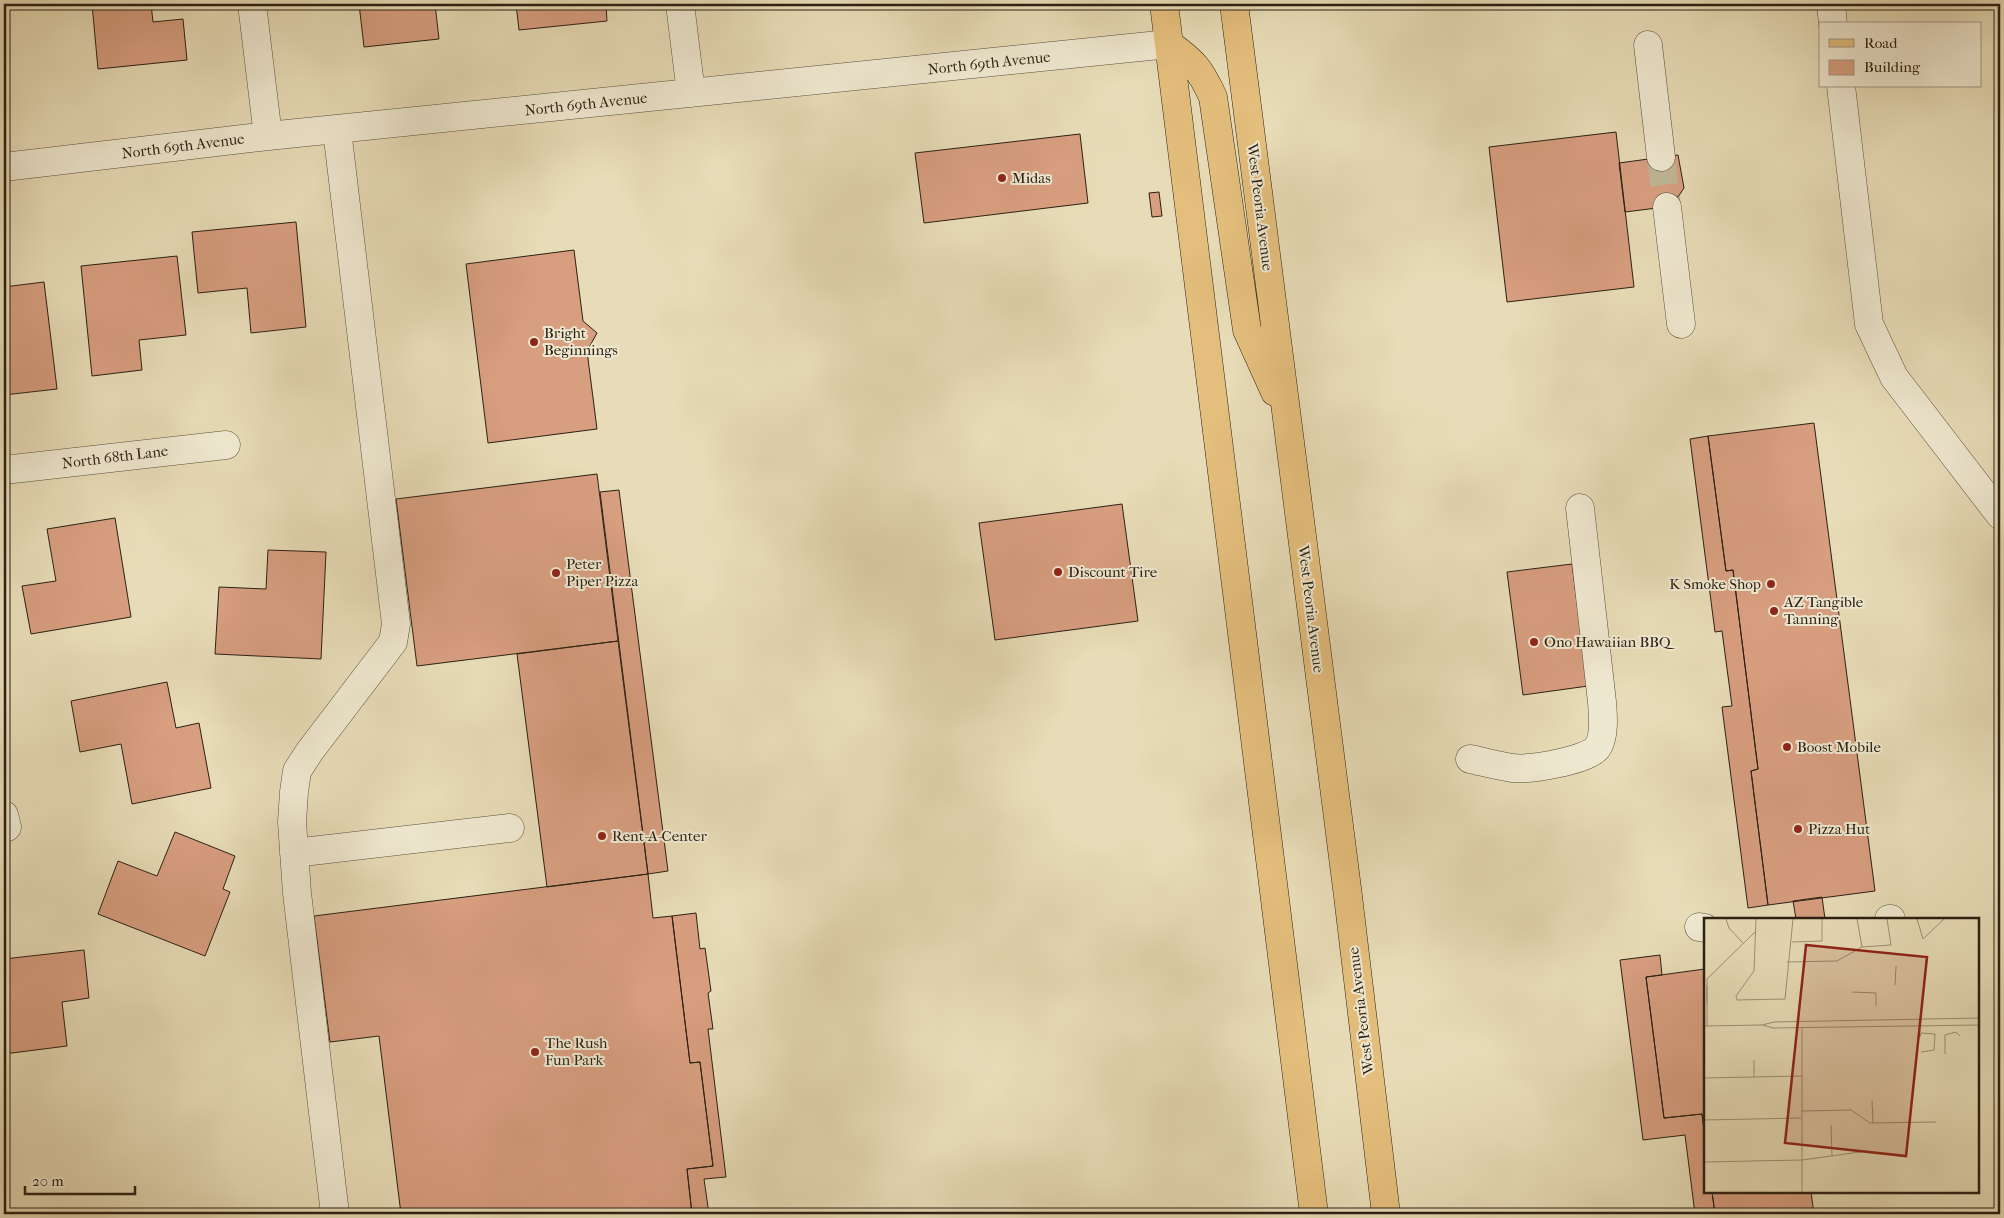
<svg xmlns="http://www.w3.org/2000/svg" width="2004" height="1218" font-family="'IM FELL French Canon',serif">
  <rect width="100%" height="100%" fill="#e7dcb7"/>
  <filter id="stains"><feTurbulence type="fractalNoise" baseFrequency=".004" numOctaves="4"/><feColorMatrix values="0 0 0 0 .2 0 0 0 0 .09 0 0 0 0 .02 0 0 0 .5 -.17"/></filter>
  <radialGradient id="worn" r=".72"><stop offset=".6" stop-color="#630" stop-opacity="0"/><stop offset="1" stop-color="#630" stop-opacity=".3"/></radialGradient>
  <path fill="#d79e80" stroke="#2b2013" d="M92,4H151L153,22L183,19L187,60L98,69Z
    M359,4H435L439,39L364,47Z
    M516,4H606L607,21L519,30Z
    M1616,132L1634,287L1507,302L1489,147Z
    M1080,134L1088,203L924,223L915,153Z
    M1678,155L1684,188L1678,197L1663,198L1657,208L1625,212L1619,163Z
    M1159,192L1162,216L1152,217L1149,193Z
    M296,222L306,327L251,333L247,288L198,293L192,232Z
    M574,250L583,321L597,333L587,351L597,429L488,443L466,264Z
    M177,256L186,335L139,340L142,370L92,376L81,266Z
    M44,282L57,389L4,395V287Z
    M1814,423L1875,891L1768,905L1751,771L1758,769L1733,570L1726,571L1708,436Z
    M1708,436L1726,571L1733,570L1758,769L1751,771L1768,905L1748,908L1722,707L1732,706L1722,631L1715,632L1690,439Z
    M597,474L618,641L417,666L396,499Z
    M619,490L668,871L648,874L600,492Z
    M1122,504L1138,621L995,640L979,523Z
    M115,518L131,617L31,634L22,586L56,581L47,529Z
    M268,550L326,552L321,659L215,654L219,587L266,589Z
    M1572,564L1588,686L1523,695L1507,572Z
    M618,641L648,874L547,887L517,654Z
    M167,682L176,728L199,723L211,788L132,804L121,744L80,752L71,701Z
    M175,832L235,856L223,889L230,892L205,956L98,914L118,861L157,876Z
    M648,874L653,918L672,916L690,1063L700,1062L713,1166L687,1169L692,1214H401L379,1036L330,1042L314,916Z
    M1822,897L1825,919H1796L1793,901Z
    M696,913L700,949L705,948L711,991L708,993L713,1029H708L726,1177L704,1179L709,1214H692L687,1169L713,1166L700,1062L690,1063L672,916Z
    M84,950L89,998L62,1002L67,1046L4,1054V959Z
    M1660,955L1662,975L1646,977L1664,1118L1702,1114L1705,1138V1192H1712L1715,1214H1695L1685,1135L1643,1140L1620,960Z
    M1705,969V1138L1702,1114L1664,1118L1646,977Z
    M1712,1192H1811L1814,1214H1715Z"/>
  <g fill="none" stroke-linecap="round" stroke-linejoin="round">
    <path stroke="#c1b696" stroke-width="28" stroke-dasharray="28 14" stroke-linecap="butt" d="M1661,157L1667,207"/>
    <defs>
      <path id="minor" d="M252,4L268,136
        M680,4L691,93
        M1831,4L1833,24
        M1648,45L1661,157
        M1841,86L1869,324L1894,377L2000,515
        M4,167L268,136L1169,44
        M1667,207L1681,324
        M4,470L226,445
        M1470,759C1484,762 1498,766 1512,768C1529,770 1586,761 1597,748C1605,738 1603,714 1602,702L1580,508
        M4,815L7,827
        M294,853L510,828
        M1889,919H1891
        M1699,927L1705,928
        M335,1214L297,893L292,822L294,792L297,771L310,751L393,642L396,624L337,130"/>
      <path id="major" d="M1164,4L1314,1214
        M1234,4L1348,896L1386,1214
        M1169,44C1194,62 1200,69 1213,97L1247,330L1275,392"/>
    </defs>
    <use href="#minor" stroke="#5a4f3c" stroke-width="29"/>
    <use href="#major" stroke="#2b2013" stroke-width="29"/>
    <use href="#minor" stroke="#efe8d0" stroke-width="28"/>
    <use href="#major" stroke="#e4be7c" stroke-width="28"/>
  </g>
  <g fill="#8f2418" stroke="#efe8d0" stroke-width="2">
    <circle cx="1002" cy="178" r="5"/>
    <circle cx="534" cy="342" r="5"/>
    <circle cx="1058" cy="572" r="5"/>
    <circle cx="556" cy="573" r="5"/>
    <circle cx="1771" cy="584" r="5"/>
    <circle cx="1774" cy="611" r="5"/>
    <circle cx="1534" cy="642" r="5"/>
    <circle cx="1787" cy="747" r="5"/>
    <circle cx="1798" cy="829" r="5"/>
    <circle cx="602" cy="836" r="5"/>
    <circle cx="535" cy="1052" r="5"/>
  </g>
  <g text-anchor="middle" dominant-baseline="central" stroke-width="4" stroke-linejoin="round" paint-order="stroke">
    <g font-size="15" fill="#2b2013" stroke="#efe8d0">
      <text transform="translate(989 63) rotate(-6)">North 69th Avenue</text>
      <text transform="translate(586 104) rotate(-6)">North 69th Avenue</text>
      <text transform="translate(183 146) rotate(-7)">North 69th Avenue</text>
      <text transform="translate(1260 207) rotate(83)">West Peoria Avenue</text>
      <text transform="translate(115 457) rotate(-7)">North 68th Lane</text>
      <text transform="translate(1311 609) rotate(83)">West Peoria Avenue</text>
      <text transform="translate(1361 1011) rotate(-97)">West Peoria Avenue</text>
    </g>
    <g font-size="15" fill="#2b2013" stroke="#efe8d0" text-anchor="start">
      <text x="1012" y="178">Midas</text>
      <text x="544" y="333">Bright<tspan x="544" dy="17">Beginnings</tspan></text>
      <text x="566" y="564">Peter<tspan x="566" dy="17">Piper Pizza</tspan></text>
      <text x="1068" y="572">Discount Tire</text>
      <text x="1761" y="584" text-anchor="end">K Smoke Shop</text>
      <text x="1784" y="602">AZ Tangible<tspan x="1784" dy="17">Tanning</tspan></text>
      <text x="1544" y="642">Ono Hawaiian BBQ</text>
      <text x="1797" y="747">Boost Mobile</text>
      <text x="1808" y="829">Pizza Hut</text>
      <text x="612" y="836">Rent-A-Center</text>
      <text x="545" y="1043">The Rush<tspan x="545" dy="17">Fun Park</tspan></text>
    </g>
  </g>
  <g transform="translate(1704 918)">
    <rect width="275" height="275" fill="#e7dcb7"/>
    <path fill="none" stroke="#9c9175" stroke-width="1" d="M22,1L25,10L39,25M52,1L50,53L32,78L33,82L81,81L89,1M153,1L158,29L187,27L183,1M213,1L219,21L240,1M88,24L118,23V1M83,44L133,43L158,29M191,67L192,48M148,74L172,75V88M3,85V68M59,107L69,110L275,107M0,108L58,107L70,104L275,100M3,108V61L52,13M216,119L217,115L231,116L230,132L217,134M241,136V117L252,114L256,118M50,142V159M0,144V160M0,160L98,158M168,183L169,205M97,193L147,192L166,205L232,204M0,202L97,200M127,207L128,238M0,244L98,242L163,233M98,274V110"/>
    <path fill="#8f2418" fill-opacity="0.15" stroke="#8f2418" stroke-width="2.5" d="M102,27L223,39L202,238L81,225Z"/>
    <rect width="275" height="275" fill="none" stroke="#2b2013" stroke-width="2.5"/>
  </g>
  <rect width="2004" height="1218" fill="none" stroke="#e7dcb7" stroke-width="20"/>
  <rect x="5" y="5" width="1994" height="1208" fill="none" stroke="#2b2013" stroke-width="2.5"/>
  <rect x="10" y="10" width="1984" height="1198" fill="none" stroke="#2b2013"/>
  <rect x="1819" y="22" width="162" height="65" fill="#efe8d0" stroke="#a19884"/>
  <rect x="1829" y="39" width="25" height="8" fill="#e4be7c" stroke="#a19884"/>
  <text x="1864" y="48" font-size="15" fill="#2b2013">Road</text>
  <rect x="1829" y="60" width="25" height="15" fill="#d79e80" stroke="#a19884"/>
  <text x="1864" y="72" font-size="15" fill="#2b2013">Building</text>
  <path d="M25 1186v8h110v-8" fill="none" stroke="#2b2013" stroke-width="2.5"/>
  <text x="32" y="1186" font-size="15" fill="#2b2013" stroke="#efe8d0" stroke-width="4" paint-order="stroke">20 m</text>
  <rect width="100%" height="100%" filter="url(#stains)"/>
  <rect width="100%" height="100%" fill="url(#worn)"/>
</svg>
